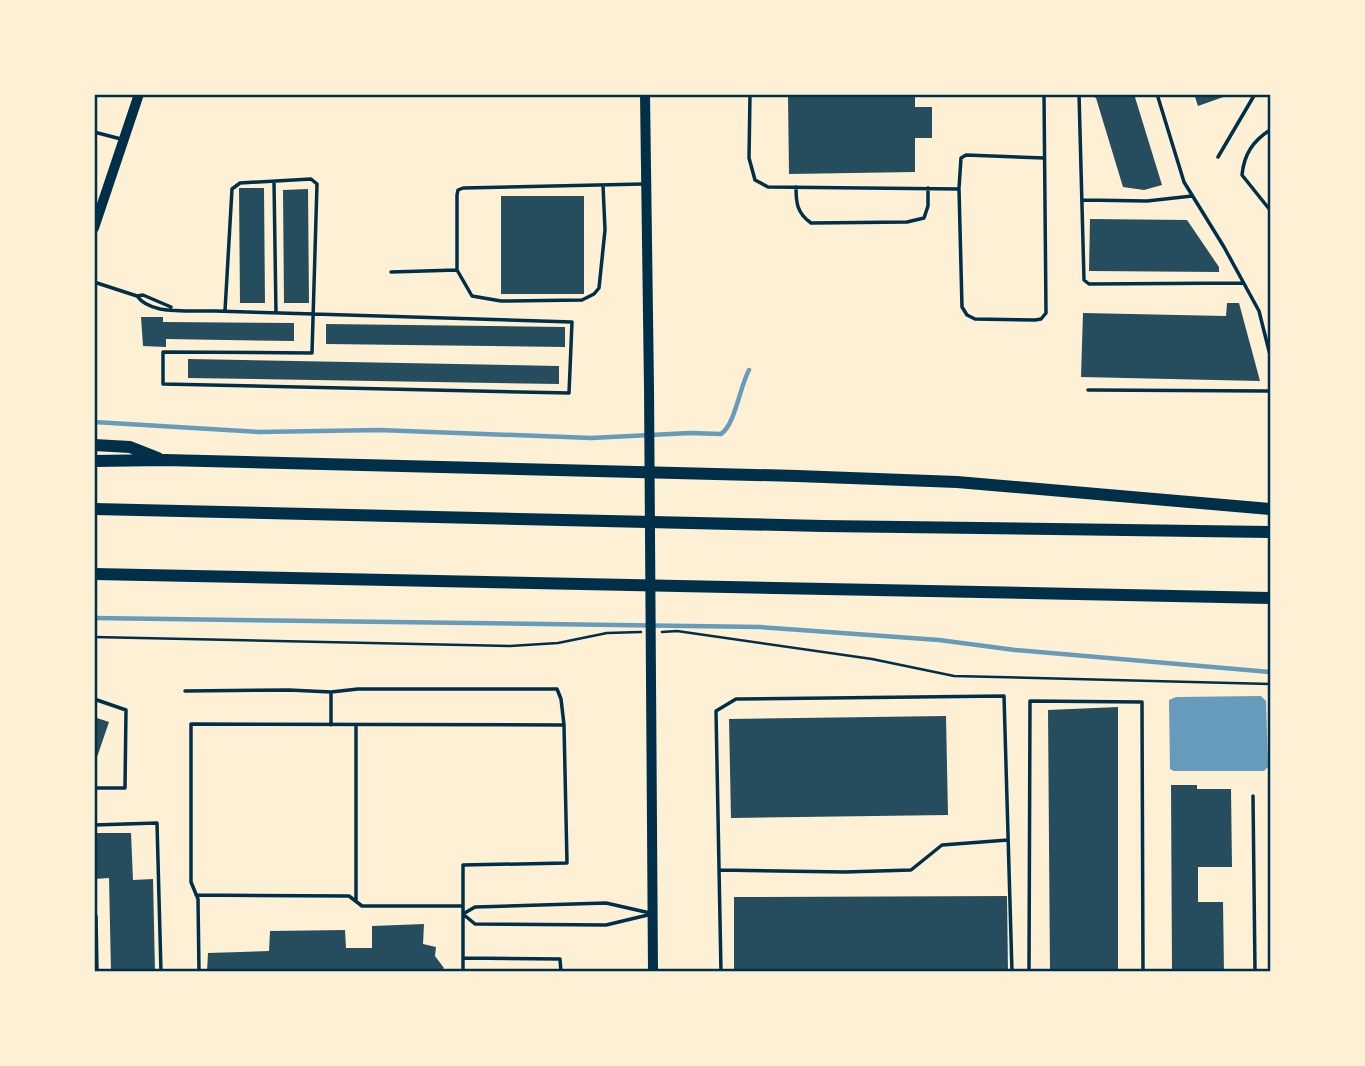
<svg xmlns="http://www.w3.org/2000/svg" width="1365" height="1066" font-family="Commissioner,sans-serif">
  <rect width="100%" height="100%" fill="#fdf0d5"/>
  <path fill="#669bbc" d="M1261,696L1266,701L1268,767L1264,771H1174L1170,769L1169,700L1176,697Z"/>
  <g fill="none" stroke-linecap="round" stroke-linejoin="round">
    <path stroke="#669bbc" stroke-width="4.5" d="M94,422L259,432L379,430L591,438L690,433L721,434C735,425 740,386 749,370
      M94,618L760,627L939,640L1015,650L1270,672"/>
  </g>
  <path fill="#264d5e" d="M785,94H915V107H932V138H915V172L789,174L788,97H785Z
    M1089,94H1134L1162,185L1144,190L1123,187L1096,98Z
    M1194,94H1229V95L1198,106Z
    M239,188H264L265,303H240Z
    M308,189L309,303H284L283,190Z
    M501,196H584V294H501Z
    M1090,219L1187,220L1219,267V272L1089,271Z
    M1227,303H1239L1260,381L1081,377L1083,313L1226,316Z
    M141,317H163V322L294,323V341L166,339V347L143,346Z
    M326,324L565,327V347L326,344Z
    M188,359L559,366V384L188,378Z
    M1118,707V972H1050L1048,710Z
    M946,716L948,815L731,818L729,719Z
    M94,717L109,722L95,763H94Z
    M1171,785H1197V789H1231L1232,867H1198V902H1223L1224,972H1172Z
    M94,833H131L133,880L153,879L155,972H111L109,878L94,879Z
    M1007,896L1008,972H734V897Z
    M424,924L423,944L436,947L435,956L444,968L439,972H207L208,953L269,951L270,931L345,930L346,948H372V926Z"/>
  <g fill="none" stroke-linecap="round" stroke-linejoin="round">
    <path stroke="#003049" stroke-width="2.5" d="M662,632L677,631L872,659L954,676L1270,684
      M94,637L510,646L558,643L607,633L641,632"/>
    <path stroke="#003049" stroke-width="3.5" d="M750,94L749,158L755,180L768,187L959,189L962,307L967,315L975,319L1035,320L1041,319L1046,313L1044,94
      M973,94L1044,95
      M1079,94L1084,280L1089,284L1243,283
      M1157,94L1184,182L1224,247L1259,311L1270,355
      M1270,130C1253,141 1244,154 1242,175L1270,210
      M94,132L121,139
      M1218,157L1255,94
      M274,182L276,313
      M796,187C796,203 797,213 811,223L907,222L924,218L928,206V188
      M959,188L961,158L966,155L1044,158
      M1083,200L1147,201L1192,196
      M457,270L472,296L501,301L582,300L594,294L599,288L605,230L603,185
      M391,272L457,270V195L458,190L463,188L643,184
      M94,282L137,296L143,295L171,307
      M137,296C142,303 151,307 160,309C177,312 197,311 215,311C248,312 281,313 314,314L572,322L569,393L163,384V352L312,353L317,184L311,179L240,183L232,189L225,311
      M1088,390L1269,391L1270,389
      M185,691L289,690L331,692
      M94,699L126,710L125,788H94
      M331,725V692L358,689H557L561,699L564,725
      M356,725V901
      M1253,796L1255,972
      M94,825L157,823L161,972
      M719,870L845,872L911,870L942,845L1008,840
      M196,895L349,896L362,906H463
      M463,914L475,924L606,925L652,914
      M463,914L475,907L606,903L650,913
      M96,916L97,972
      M463,958L560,959L561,972
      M199,972L198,899L191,882V724L564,725L567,863L463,865V972
      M721,972L716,711L736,699L1004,696L1012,972
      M1029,972L1030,701L1142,702L1143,972"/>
    <path stroke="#003049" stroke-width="10" d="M645,94L649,388L653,972
      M94,228L139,94"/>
    <path stroke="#003049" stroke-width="12" d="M94,445L130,447L158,458
      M94,461L165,460L797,476L957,482L1270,509
      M94,509L823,526L1270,532
      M94,574L1270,598"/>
  </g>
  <rect width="1365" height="1066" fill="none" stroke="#fdf0d5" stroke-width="192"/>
  <rect x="96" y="96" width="1173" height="874" fill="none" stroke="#003049" stroke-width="2.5"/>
</svg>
